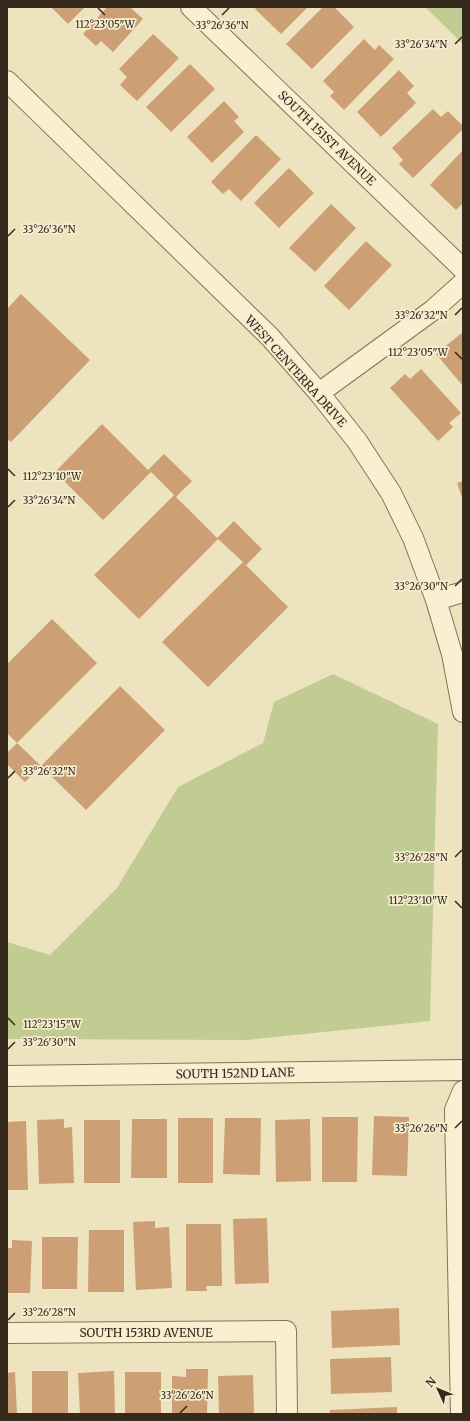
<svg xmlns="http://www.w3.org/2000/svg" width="470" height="1421" font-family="Merriweather,serif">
  <rect width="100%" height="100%" fill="#eee3bf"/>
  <path fill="#c1cc93" d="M425,7H463V44Z
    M333,674L438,724L430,1021L247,1040L7,1039V942L50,955L117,888L178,787L263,743L274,702Z"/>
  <path fill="#cca074" d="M51,7H85L68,24Z
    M107,7H130L143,19L113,52L101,41L96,46L83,34Z
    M257,7H308L281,34L255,9Z
    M323,7H334L354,27L312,69L286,44Z
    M153,34L179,58L137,101L120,85L127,77L119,69Z
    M364,39L375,50L379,45L394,59L344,110L330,96L334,92L323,81Z
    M190,64L215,89L171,132L146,107Z
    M399,70L414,86L407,93L416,103L381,137L357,112Z
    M224,101L239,117L234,121L244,132L212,163L187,137Z
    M433,109L441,117L448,111L463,126V129L413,178L399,164L403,160L392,148Z
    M256,135L281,159L241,201L229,189L223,194L211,182Z
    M463,150V203L456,210L430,185Z
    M289,168L314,193L279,228L254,203Z
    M331,204L356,228L315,272L289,248Z
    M366,241L392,265L349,310L324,286Z
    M21,294L90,360L11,442L7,439V309Z
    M463,332V386L436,354Z
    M421,369L461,413L449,423L453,427L438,441L390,388L405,374L410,379Z
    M102,424L148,470L164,454L192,481L176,497L217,538L234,521L262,549L246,565L288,607L208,687L162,642L243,562L218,539L139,619L94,575L174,495L151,472L103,520L55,472Z
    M463,481V500L457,483Z
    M52,619L97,663L17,743L7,733V664Z
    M120,686L165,730L86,810L41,766Z
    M17,743L41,766L25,782L7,764V753Z
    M374,1116L409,1117L407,1176L372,1175Z
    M322,1117H358L357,1182H322Z
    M178,1118H213V1183H178Z
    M225,1118H261L260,1175L223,1174Z
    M64,1119V1128L72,1127L74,1183L39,1184L37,1120Z
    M132,1119H167V1178H131Z
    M310,1119L311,1181L276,1182L275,1120Z
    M84,1120H120V1183H84Z
    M26,1121L28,1190H7V1122Z
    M267,1218L269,1283L235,1284L233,1219Z
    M155,1221V1228L169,1227L172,1288L136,1290L133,1222Z
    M186,1224H221L222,1286H206L207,1291H186Z
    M89,1230H124V1292H88Z
    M42,1237H78L77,1289H42Z
    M12,1240L32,1241L30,1293H7V1248H12Z
    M399,1308L400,1345L332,1348L331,1311Z
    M391,1357L392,1392L331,1394L330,1359Z
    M186,1369H208L207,1414H172V1376L186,1377Z
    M32,1371H68V1414H32Z
    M114,1371L115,1414H80L78,1373Z
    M15,1372L17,1414H7V1373Z
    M125,1372H161V1414H125Z
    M253,1375L254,1414H219L218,1376Z
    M397,1407V1414H330V1410Z"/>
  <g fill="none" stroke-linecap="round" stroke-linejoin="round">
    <defs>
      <path id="minor" d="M191,7L463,269
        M7,81L270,337L319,393L357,441L391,493L413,538L436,600L452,654L463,712
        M319,393L433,310L463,283
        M436,600L463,592
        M7,1076L463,1070
        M7,1333L286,1331L287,1414
        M461,1414L455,1110L463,1091"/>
    </defs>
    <use href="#minor" stroke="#867457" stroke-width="22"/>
    <use href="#minor" stroke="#f9f0d2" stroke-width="20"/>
  </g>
  <path fill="none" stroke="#362a1c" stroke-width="1.5" d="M98,8L105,15M222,15L229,8M455,44L462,37M8,236L15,229M455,315L462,308M455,352L462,359M8,469L15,476M8,507L15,500M455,586L462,579M8,778L15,771M455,857L462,850M455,901L462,908M8,1018L15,1025M8,1049L15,1042M455,1128L462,1121M8,1320L15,1313M180,1413L187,1406"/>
  <g text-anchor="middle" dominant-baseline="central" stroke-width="3.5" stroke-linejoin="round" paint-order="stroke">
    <g font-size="12" fill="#362a1c" stroke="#f5edcf">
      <text transform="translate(327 138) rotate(44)">SOUTH 151ST AVENUE</text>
      <text transform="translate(296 371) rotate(48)">WEST CENTERRA DRIVE</text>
      <text transform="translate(235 1073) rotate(-1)">SOUTH 152ND LANE</text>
      <text x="146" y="1332">SOUTH 153RD AVENUE</text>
    </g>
  </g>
  <g font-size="10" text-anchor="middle" fill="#362a1c" stroke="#f5edcf" stroke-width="3.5" stroke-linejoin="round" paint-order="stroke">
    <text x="105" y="28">112°23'05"W</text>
    <text x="222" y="29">33°26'36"N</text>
    <text x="421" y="48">33°26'34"N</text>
    <text x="49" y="233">33°26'36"N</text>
    <text x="421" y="319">33°26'32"N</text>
    <text x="418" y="356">112°23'05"W</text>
    <text x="52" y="480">112°23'10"W</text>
    <text x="49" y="504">33°26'34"N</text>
    <text x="421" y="590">33°26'30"N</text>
    <text x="49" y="775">33°26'32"N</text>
    <text x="421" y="861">33°26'28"N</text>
    <text x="418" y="904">112°23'10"W</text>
    <text x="52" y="1028">112°23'15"W</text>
    <text x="49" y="1046">33°26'30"N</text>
    <text x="421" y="1132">33°26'26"N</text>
    <text x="49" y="1316">33°26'28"N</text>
    <text x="187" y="1399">33°26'26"N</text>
  </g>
  <rect width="470" height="1421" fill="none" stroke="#362a1c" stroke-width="16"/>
  <g transform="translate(438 1389) rotate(314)" stroke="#f5edcf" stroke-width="3" paint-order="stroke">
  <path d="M0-3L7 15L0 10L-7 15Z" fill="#362a1c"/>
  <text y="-6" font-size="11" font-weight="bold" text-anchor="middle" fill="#362a1c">N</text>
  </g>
</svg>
